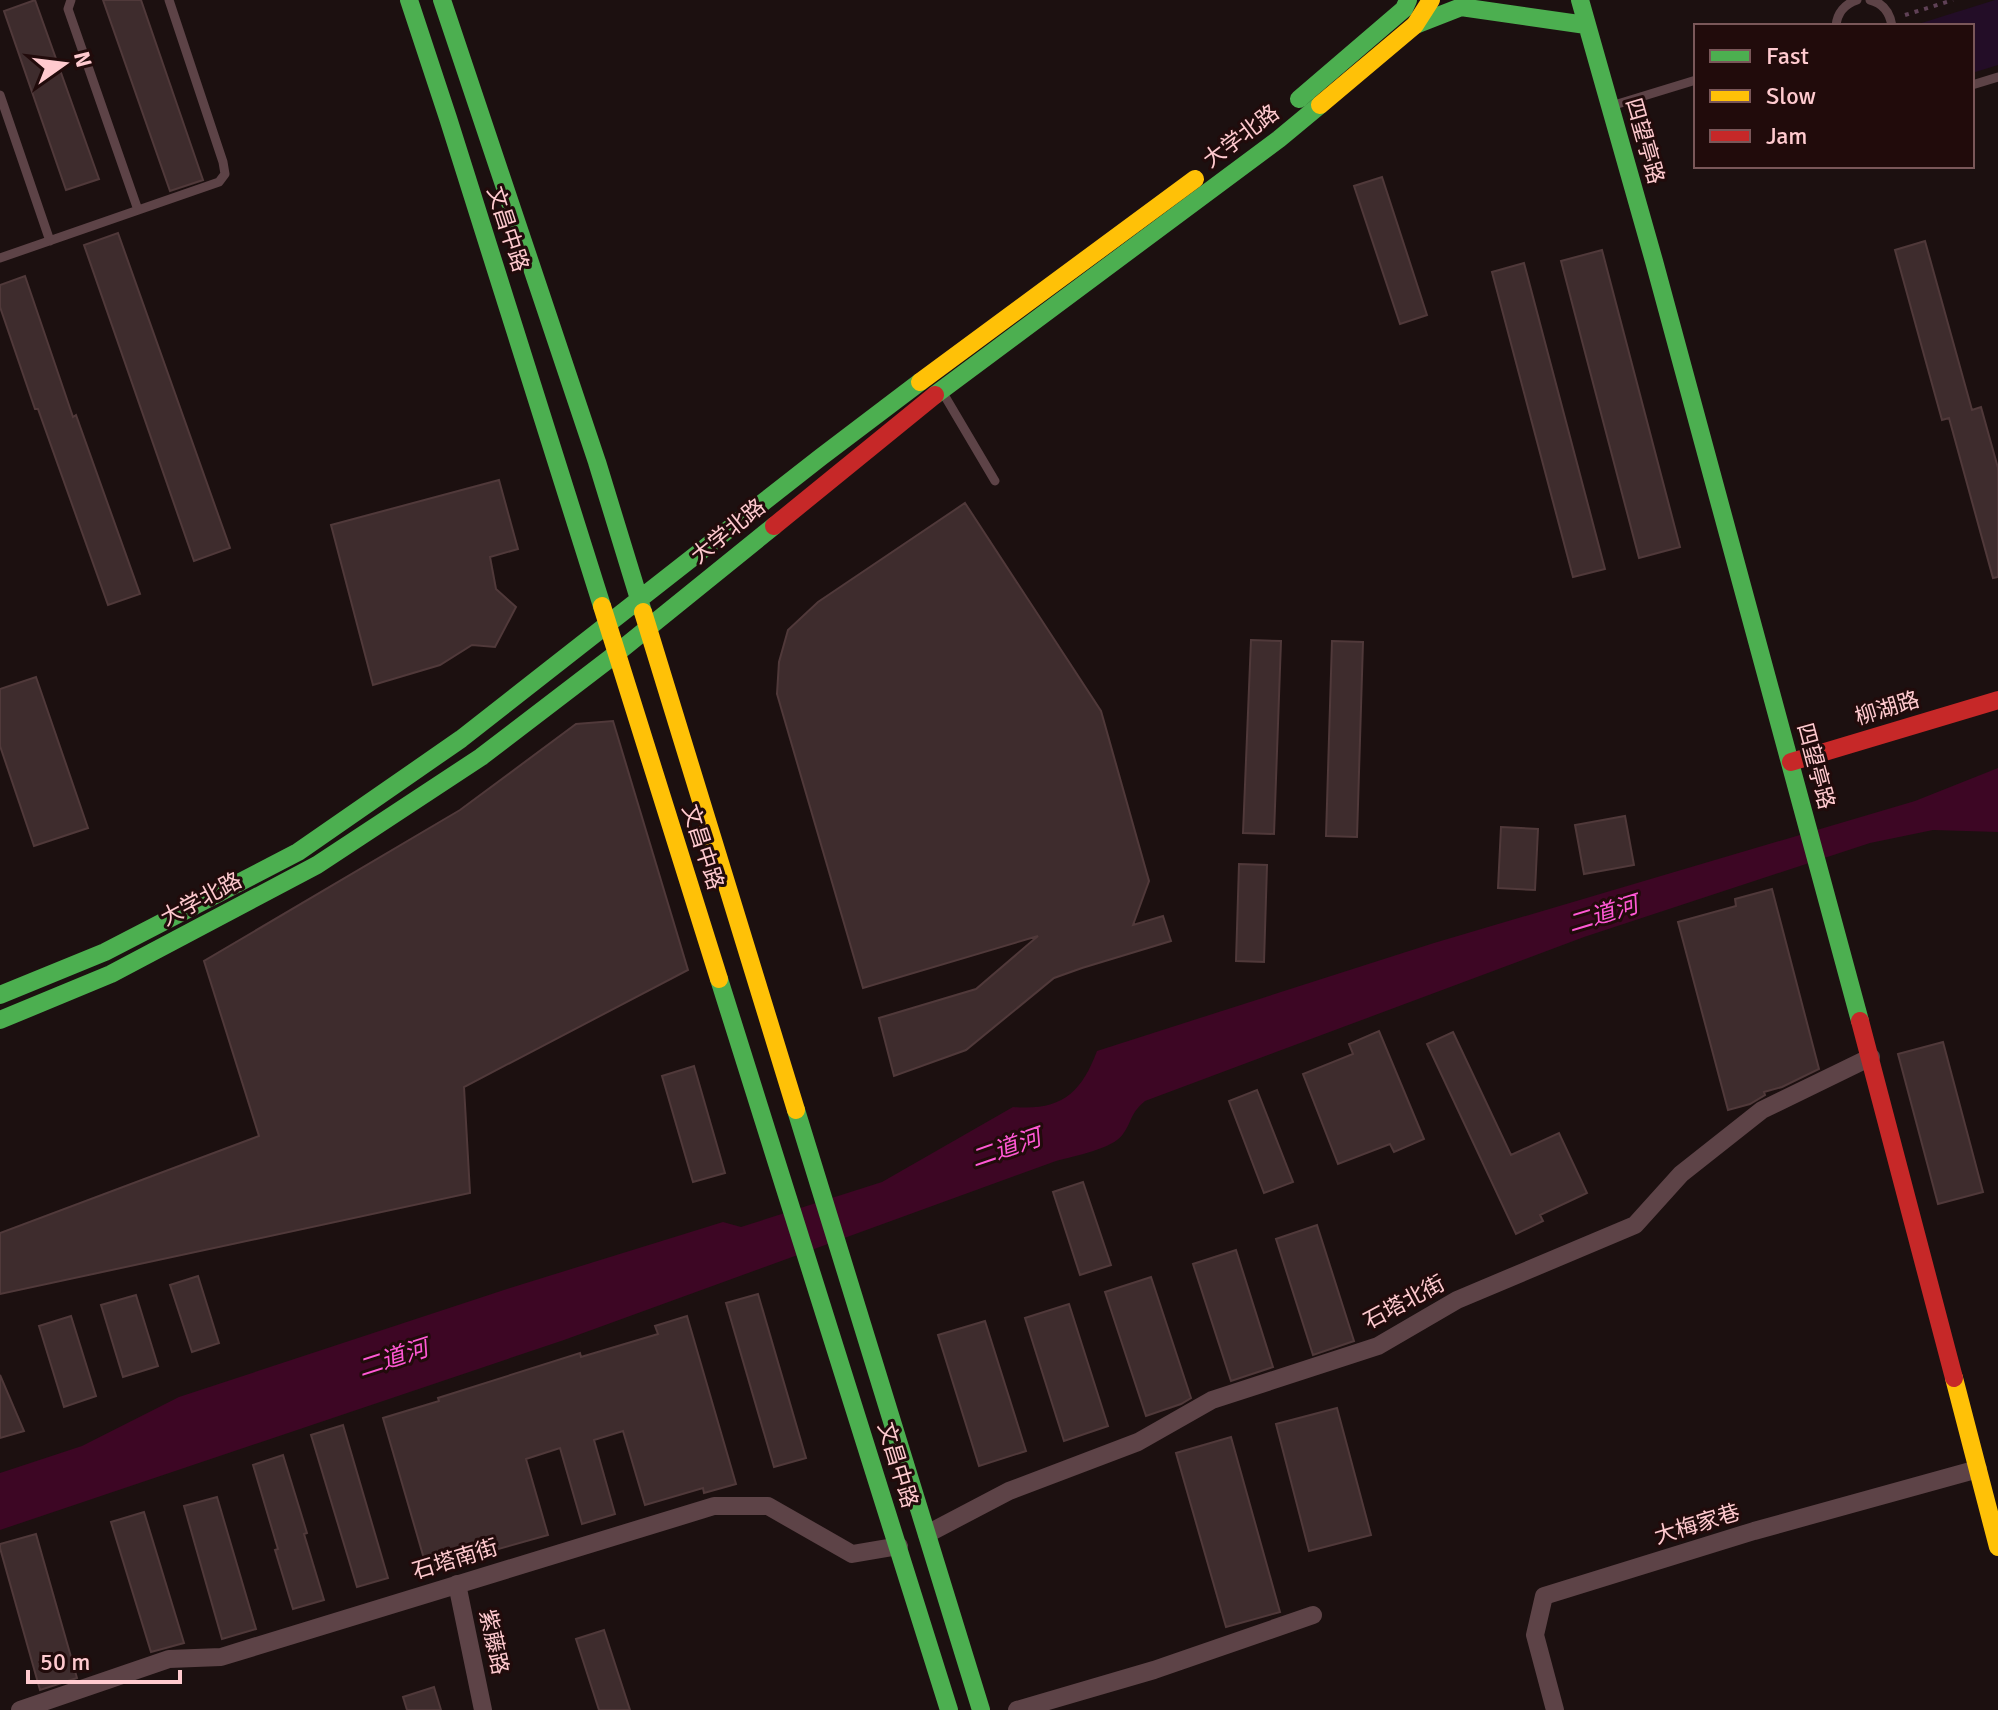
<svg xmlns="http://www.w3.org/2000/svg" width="1998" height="1710" font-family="Signika,'Noto Sans SC',sans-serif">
  <rect width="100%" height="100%" fill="#1c1010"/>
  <path fill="#230d27" d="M1995,0H1998V65L1972,73V26H1912Z"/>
  <path fill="#3d0624" d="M1998,768V832L1933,830L1870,843L1584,937L1145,1101C1129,1115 1133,1120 1123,1134C1113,1149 1074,1156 1056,1161L564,1340L0,1530V1473L82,1446L179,1397L510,1288L723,1222L741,1227L882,1182L1013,1107C1060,1111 1081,1094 1097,1051L1434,943L1915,801Z"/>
  <path fill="#3e2c2d" stroke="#50393a" stroke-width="2" d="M35,0L99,179L66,190L4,11Z
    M103,0H141L203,180L170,191Z
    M1382,177L1427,315L1400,324L1354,186Z
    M118,233L230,548L194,561L84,245Z
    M1925,241L1972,410L1981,407L1998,468V577L1993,578L1949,418L1942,420L1895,250Z
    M1602,250L1680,547L1639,558L1561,261Z
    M1524,263L1605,569L1573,577L1492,272Z
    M25,276L73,417L76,415L140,594L108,605L38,409H35L0,307V285Z
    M499,480L518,549L490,557L496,589L516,607L495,647L472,645L440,665L373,685L331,525Z
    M965,503L1101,711L1149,881L1133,925L1163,916L1171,941L1082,968L1054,978L966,1050L894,1076L879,1018L976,989L1038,936L863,988L777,694L779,662L788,630L818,602Z
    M1251,640L1281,641L1274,834L1243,833Z
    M1332,641L1363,642L1357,837L1326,836Z
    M36,677L88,828L34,846L0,746V689Z
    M613,721L688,970L464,1087L470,1193L0,1294V1233L259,1136L204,961L460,810L576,724Z
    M1625,816L1634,865L1584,874L1575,825Z
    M1501,827L1538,829L1535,890L1498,888Z
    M1239,864L1267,865L1264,962L1236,961Z
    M1772,889L1819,1069L1782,1087L1764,1092L1765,1095L1750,1104L1728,1110L1678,922L1736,906L1735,899Z
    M1379,1031L1424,1139L1394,1152L1390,1144L1338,1164L1303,1074L1353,1054L1349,1044Z
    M1453,1032L1511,1155L1559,1133L1587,1193L1540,1215L1543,1221L1516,1234L1427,1044Z
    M1943,1042L1983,1192L1938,1204L1898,1054Z
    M694,1066L725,1173L693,1182L662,1076Z
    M1257,1090L1293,1182L1264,1193L1229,1101Z
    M1083,1182L1111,1265L1080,1275L1053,1192Z
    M1317,1225L1354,1341L1313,1355L1276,1239Z
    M1236,1250L1273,1367L1231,1381L1193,1264Z
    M198,1276L219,1343L192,1352L170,1285Z
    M1151,1277L1191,1398L1181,1404L1146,1416L1105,1292Z
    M758,1294L806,1458L774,1467L726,1303Z
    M136,1295L158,1366L123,1377L101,1305Z
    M1069,1304L1108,1426L1064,1441L1025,1318Z
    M71,1316L96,1396L64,1407L39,1326Z
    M687,1316L736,1484L704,1493L703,1488L645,1505L623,1431L594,1440L615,1514L582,1524L560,1448L526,1459L548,1535L427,1569L383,1418L439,1401L438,1398L580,1353L581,1357L658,1334L655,1326Z
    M985,1321L1026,1451L979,1466L938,1335Z
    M0,1375L24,1431L0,1438Z
    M1337,1408L1371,1535L1309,1551L1276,1424Z
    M343,1425L388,1578L357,1587L311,1435Z
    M1231,1437L1280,1612L1226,1627L1176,1453Z
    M283,1455L307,1533L304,1534L324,1600L293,1609L275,1550L278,1549L253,1465Z
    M217,1497L256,1629L222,1639L184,1506Z
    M144,1512L184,1643L151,1652L111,1522Z
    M36,1534L77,1678L40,1690L0,1548V1544Z
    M604,1630L630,1710H599L576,1639Z
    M434,1687L441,1710H407L403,1697Z"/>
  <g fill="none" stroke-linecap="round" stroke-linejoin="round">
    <path stroke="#5f4156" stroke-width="4" stroke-dasharray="4 6" stroke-linecap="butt" d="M1905,15L1953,0"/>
    <path stroke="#5d4347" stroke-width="9" d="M71,0L68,9L138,210
      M1870,0C1883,3 1890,13 1892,26
      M1836,26C1837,13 1845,4 1857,0
      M1972,85L1998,77
      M0,95L50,241
      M1611,106L1696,80
      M0,258L219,182L225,174L223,162L169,0
      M943,393L995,481"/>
    <path stroke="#5d4347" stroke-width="18" d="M927,1534L1009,1491L1138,1442L1212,1400L1378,1346L1457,1300L1635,1225L1681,1174L1762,1110L1871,1057
      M457,1584L483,1710
      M20,1710L169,1659L221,1657L714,1506H768L852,1554L899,1546
      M1017,1710L1154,1670L1313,1615
      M1555,1710L1535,1635L1544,1596L1754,1531L1978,1469"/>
    <path stroke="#4caf50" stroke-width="18" d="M409,0L448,118L602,606
      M442,0L597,462L643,612
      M1580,0L1654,261L1860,1021
      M1415,25L1461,7L1586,25
      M1299,99L1404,9L1408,0
      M935,395L1279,139L1320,105
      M719,979L949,1710
      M0,995L105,952L298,852L461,739L821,457L920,382
      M0,1020L111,974L317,865L481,757L617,653L774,526
      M796,1110L981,1710"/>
    <path stroke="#ffc107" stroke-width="18" d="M1320,105L1415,25L1431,0
      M920,382L1195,179
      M602,606L719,979
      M643,612L796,1110
      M1954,1378L1998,1547"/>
    <path stroke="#c62828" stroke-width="18" d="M774,526L935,395
      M1791,762L1998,700
      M1860,1021L1954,1378"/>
  </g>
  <g text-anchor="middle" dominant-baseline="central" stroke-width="6" stroke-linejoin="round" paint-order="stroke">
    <g font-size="22" fill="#ffcacf" stroke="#210b0b">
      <text transform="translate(1241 136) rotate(-37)">大学北路</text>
      <text transform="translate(1645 141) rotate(74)">四望亭路</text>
      <text transform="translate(508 229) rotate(72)">文昌中路</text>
      <text transform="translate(728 531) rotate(-39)">大学北路</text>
      <text transform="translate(1887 708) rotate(-17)">柳湖路</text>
      <text transform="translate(1816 766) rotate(75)">四望亭路</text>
      <text transform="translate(703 847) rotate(72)">文昌中路</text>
      <text transform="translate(201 899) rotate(-28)">大学北路</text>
      <text transform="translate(1404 1302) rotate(-28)">石塔北街</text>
      <text transform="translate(898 1465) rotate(73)">文昌中路</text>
      <text transform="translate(1697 1524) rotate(-17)">大梅家巷</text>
      <text transform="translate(455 1559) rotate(-17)">石塔南街</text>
      <text transform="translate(494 1642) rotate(78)">紫藤路</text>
    </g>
    <g font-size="24" font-style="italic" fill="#ff58d4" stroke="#210b0b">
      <text transform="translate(1603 914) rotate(-17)">二道河</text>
      <text transform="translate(1006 1148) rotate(-19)">二道河</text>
      <text transform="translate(393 1358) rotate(-18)">二道河</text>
    </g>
  </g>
  <rect x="1694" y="24" width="280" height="144" fill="#210b0b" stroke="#7a5759" stroke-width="2"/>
  <rect x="1710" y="50" width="40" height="12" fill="#4caf50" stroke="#7a5759" stroke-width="2"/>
  <text x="1766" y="64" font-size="24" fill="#ffcacf">Fast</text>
  <rect x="1710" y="90" width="40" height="12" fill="#ffc107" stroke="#7a5759" stroke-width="2"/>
  <text x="1766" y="104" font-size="24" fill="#ffcacf">Slow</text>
  <rect x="1710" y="130" width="40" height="12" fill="#c62828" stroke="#7a5759" stroke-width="2"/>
  <text x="1766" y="144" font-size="24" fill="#ffcacf">Jam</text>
  <g transform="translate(64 64) rotate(76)" stroke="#210b0b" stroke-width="6" paint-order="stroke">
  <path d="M0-6L14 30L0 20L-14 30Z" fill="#ffcacf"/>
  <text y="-12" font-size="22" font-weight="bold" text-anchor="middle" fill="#ffcacf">N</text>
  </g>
  <path d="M28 1670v12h152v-12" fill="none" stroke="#ffcacf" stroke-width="4"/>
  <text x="40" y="1670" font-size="24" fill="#ffcacf" stroke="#210b0b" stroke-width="6" paint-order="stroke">50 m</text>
</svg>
